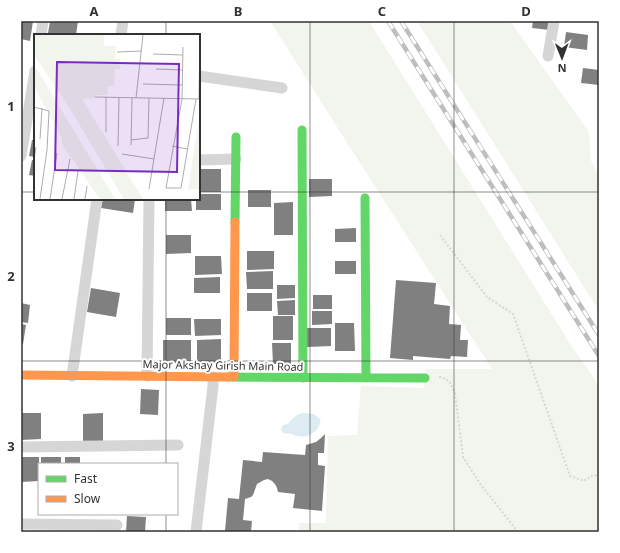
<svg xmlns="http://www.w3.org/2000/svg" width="620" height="553" font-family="'Noto Sans',sans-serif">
  <rect width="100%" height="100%" fill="#fff"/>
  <path fill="#f2f5ed" d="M270,21H369L572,347L599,385V532H299V523H326L328,436L357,435L361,386L424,388L425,369H492L344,138Z
    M417,21H510L589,132L591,161L599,176V311Z"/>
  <path fill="#ddecf3" d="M304,413L314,414L320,419C321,422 320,424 318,428C314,434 306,438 298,436C296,436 294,435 292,434C289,433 286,434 283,433L281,429L283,425L288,424C292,418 297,414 304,413Z"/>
  <path fill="#808080" d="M21,21H33L30,41L21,39Z
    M50,21H78L76,35H60L48,33Z
    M533,21H551L550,30L532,28Z
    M566,32L588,35L587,50L564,47Z
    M583,68L599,70V85L581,83Z
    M32,140H35V157L29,156Z
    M32,160H35V176L29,175Z
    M199,169H221V192H199Z
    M309,179H332V196L309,197Z
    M248,190H271V207H248Z
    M199,194H221V210H196V199H199Z
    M103,199H135L133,213L101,208Z
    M165,199H191L192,211H165Z
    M293,202V235H274V203Z
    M356,228V242H335V229Z
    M166,235H191V253L166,254Z
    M247,251H274V269L247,270Z
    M195,256H221L222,274L195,275Z
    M335,261H356V274H335Z
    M273,271V289H247L246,272Z
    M220,277V293H194V278Z
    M396,280L436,283L434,304L450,306L449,324L461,325L460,340H468L467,357L451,356L450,359L413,356V360L390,358Z
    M277,285H295V298L277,299Z
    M91,288L120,293L116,317L87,312Z
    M247,293H272V311H247Z
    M313,295H332V309H313Z
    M295,300V315H278L277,301Z
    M21,303L30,305L28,323L21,322Z
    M312,311H332V324L312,325Z
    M273,316H293V340H273Z
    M166,318H191V335H166Z
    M194,319H221V335L195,336Z
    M335,323H354L355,351H335Z
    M21,324L26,325L23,344L21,343Z
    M307,328H331V346L307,347Z
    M221,339V363H197V340Z
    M163,340H191V363H163Z
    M272,343H291V364H273Z
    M141,389L159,390L158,415L140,414Z
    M21,413H41V439L21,440Z
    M103,413V441H83V414Z
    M325,434L324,453H318V465L325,466L322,511L293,508L295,494L278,492L277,488L275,484L272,481L268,479L264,480L257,484L253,495L251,497L245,499L243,520L252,521L251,532L225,531L228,498L239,499L243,460L262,462L263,452L305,455L306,445L316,442L321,438Z
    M21,457H39V481L21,482Z
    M41,457H61V464H41Z
    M65,457H80V464H65Z
    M127,516L146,517L145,532H126Z"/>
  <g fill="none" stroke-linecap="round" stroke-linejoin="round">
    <path stroke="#d6d6d6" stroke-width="2" stroke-dasharray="2 2" stroke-linecap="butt" d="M440,235L487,297L513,314L570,476L584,481L593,475L599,476
      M439,377H441L449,381L455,393L463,457L481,485L518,532"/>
    <path stroke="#d6d6d6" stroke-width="11" d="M41,35L43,21
      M121,35L123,21
      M548,56L554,21
      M199,76L282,88
      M21,156L35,71
      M199,160L236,159
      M72,376L97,199
      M147,376L149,199
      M21,447L178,445
      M21,524L117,525
      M196,532L213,386V377"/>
    <path stroke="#63d668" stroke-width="9" d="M302,130L303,378
      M365,198L366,378
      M235,222L236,137
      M228,377L425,378"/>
    <path stroke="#ff974d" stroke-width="9" d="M21,375L228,377
      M234,377L235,222"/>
    <defs>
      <path id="rail" d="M388,21L599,356
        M401,21L599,335"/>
    </defs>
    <use href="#rail" stroke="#bebebe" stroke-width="4.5"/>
    <use href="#rail" stroke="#fff" stroke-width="3" stroke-dasharray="9" stroke-linecap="butt"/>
  </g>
  <path fill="none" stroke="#323232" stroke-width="1" stroke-opacity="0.55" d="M166,21V35M310,21V532M454,21V532M21,192H35M199,192H599M166,199V464M21,361H599M166,514V532"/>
  <g text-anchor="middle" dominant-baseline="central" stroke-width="4" stroke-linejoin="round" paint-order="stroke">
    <g font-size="11" fill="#323232" stroke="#fff">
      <text transform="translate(223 365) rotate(1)">Major Akshay Girish Main Road</text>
    </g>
  </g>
  <g transform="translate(34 34)">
    <rect width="166" height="166" fill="#fff"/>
    <path d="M0,1H70V12H82L81,25H86V35H81L80,52H74L73,61H61V64L48,65L109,165H90L32,68L0,21ZM0,33L4,37L81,165H66L28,110V105L0,52ZM166,79V155L154,156Z" fill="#f2f5ed"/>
    <path fill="none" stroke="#adadad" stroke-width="1" d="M149,13L148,65L132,154H147L162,65M83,18L108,17M119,20L149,21M122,35L149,36M109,50L148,51M61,63L166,65M102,64L109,1M165,65L166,3M0,73L15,77L13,116L6,165M72,98V63M6,105L8,74M97,106L114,104L115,64M97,111L98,64M84,112L85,63M138,112L153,115M88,120L120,125M0,126L2,113M115,155L130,64M16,165L23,119M28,165L36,125M40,165L44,137M51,165L53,152"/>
    <path fill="#7b2cbf" fill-opacity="0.15" stroke="#7b2cbf" stroke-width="2" d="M23,28L145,30L143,138L21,136Z"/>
    <rect width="166" height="166" fill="none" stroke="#323232" stroke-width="2"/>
  </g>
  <rect width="620" height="553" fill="none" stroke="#ffffff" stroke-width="44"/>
  <rect x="38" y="463" width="140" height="52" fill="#ffffff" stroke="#adadad"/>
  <rect x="46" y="476" width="20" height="6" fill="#63d668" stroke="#adadad"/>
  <text x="74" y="483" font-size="12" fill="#323232">Fast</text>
  <rect x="46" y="496" width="20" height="6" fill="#ff974d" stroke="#adadad"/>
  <text x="74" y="503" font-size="12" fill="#323232">Slow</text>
  <g transform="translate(562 58) rotate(179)" stroke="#ffffff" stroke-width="3" paint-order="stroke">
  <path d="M0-3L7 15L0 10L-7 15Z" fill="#323232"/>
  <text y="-6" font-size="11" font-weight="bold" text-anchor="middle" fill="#323232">N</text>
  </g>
  <rect x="22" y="22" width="576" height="509" fill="none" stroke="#323232" stroke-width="1.5"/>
  <g font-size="13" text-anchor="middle" font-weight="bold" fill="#323232">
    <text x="94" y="16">A</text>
    <text x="238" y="16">B</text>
    <text x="382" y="16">C</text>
    <text x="526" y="16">D</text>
    <text x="11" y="111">1</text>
    <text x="11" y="281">2</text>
    <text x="11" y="451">3</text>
  </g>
</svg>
